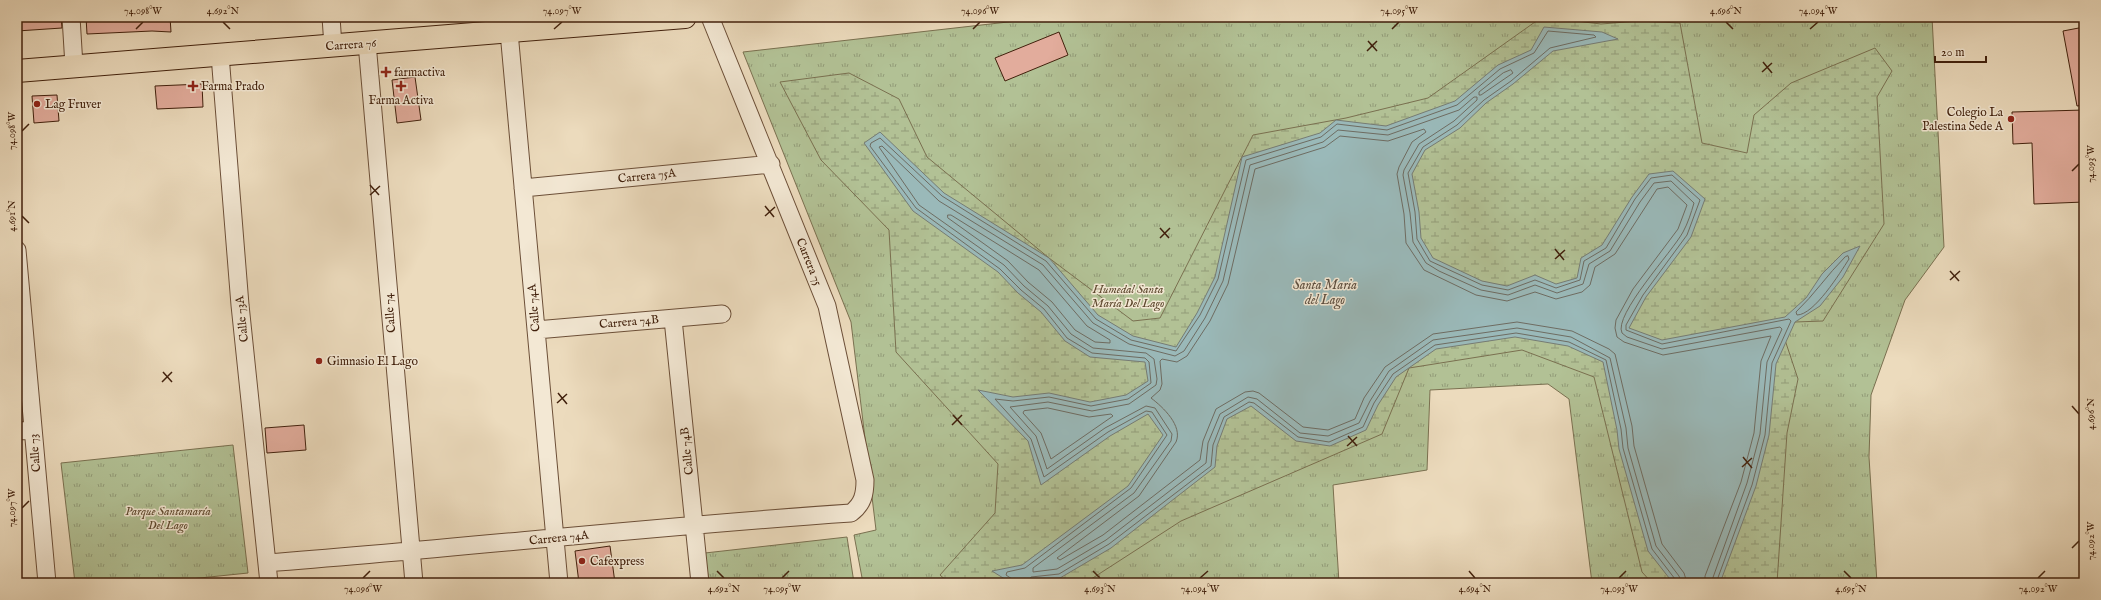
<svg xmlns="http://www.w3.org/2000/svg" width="2101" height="600" font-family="'IM FELL English',serif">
  <defs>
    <pattern id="grass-tufts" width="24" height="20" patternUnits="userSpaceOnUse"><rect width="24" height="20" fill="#b2c195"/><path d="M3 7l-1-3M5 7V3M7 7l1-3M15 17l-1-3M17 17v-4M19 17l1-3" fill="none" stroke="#929c78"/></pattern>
    <pattern id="wetland-marsh" width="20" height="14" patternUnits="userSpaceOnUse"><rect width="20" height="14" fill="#b2c195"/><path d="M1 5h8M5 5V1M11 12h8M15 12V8" fill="none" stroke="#929c78"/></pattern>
  </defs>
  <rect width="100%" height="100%" fill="#ecdbbd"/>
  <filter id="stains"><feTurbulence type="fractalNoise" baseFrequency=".005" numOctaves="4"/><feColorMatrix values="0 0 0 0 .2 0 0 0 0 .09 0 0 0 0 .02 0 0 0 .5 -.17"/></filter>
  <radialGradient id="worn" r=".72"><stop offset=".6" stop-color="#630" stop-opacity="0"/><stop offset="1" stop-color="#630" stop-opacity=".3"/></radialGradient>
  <path fill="url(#grass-tufts)" stroke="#7a7050" d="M1052,17H1932L1944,247L1905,300L1871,395L1869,457L1877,583H1592L1569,399L1548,384L1430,390L1427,470L1333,485L1339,583H863L854,535L876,530L851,322L743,52Z
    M233,445L248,573L190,579L191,583H75L61,463Z
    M847,537L854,583H709L705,553Z"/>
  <path fill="url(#wetland-marsh)" stroke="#7a7050" d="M1542,17L1601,24L1638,21L1680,23L1702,143L1747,153L1754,115L1791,83L1875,48L1892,71L1877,97L1884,224L1823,321L1795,322L1784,337L1798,379L1787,433L1777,583H1652L1642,572L1594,377L1522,350L1409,368L1382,434L1181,521L1085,583H949L940,575L995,513L998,464L896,352L889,230L821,160L780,82L849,73L899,99L927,157L1049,258L1133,321L1160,318L1253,135L1346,118L1428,98Z"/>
  <path fill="#9ab9b9" stroke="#767c74" d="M1544,27L1602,32L1618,39L1553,51L1513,84L1486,103L1460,128L1425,150L1412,174L1419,212L1421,238L1433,258L1482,281L1507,286L1535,275L1556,284L1577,278L1581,258L1602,245L1632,197L1649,174L1673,171L1705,199L1691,237L1646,297L1629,328L1662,340L1785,317L1806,298L1822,274L1843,253L1860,246L1843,277L1820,306L1795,322L1776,364L1769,435L1756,486L1720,583H1673L1648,551L1619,449L1617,430L1603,362L1568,346L1515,337L1436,349L1396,377L1378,405L1366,430L1330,446L1296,441L1251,406L1227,419L1217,446L1215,467L1111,548L1060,578L1011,583L992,571L1022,565L1128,486L1163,435L1148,414L1110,436L1041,485L1028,441L978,390L1013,397L1049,393L1090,402L1126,395L1148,381L1145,362L1090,357L1065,341L1041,312L1018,293L998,272L913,211L864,143L880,132L944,193L1049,258L1098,315L1133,336L1176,347L1197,313L1215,277L1242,157L1320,133L1336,120L1386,126L1455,101L1498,65L1531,50Z"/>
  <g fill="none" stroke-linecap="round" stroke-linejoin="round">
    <path stroke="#6e6c62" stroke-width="1" d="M1511,70L1513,73L1481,95H1479V92L1503,73Z
      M948,215H951L1039,270L1087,326L1110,340V343L1095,342L1075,330L1052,302L1028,282L1008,261L948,218Z
      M1848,256L1849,259C1840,273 1814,315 1797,315L1796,312C1814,295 1827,275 1845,257Z
      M1048,408L1089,417L1111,414L1113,416L1051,459L1041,433L1023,413L1024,411Z
      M1013,583L1012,579L1006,575L1007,572L1025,568L1131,488L1167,435L1152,412L1146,411L1108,432L1044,477L1031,439L995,399L1013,401L1049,397L1091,406L1128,399L1151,383L1149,362L1145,358L1092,353L1067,338L1044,309L1021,290L1000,269L916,208L870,146L871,143L880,138L942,196L1046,261L1096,319L1131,340L1176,351L1200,315L1218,279L1246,160L1321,137L1337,124L1387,130L1457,105L1500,69L1534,53L1548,31L1594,35L1596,37L1550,48L1511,81L1484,100L1457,125L1423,147L1408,173L1415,212L1417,239L1430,261L1482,285L1508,290L1535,280L1556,288L1580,280L1584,261L1606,248L1635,199L1651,178L1672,175L1700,200L1687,235L1643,295L1626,325V330L1662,344L1789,319L1791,321L1772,363L1765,435L1752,485L1716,583
      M1028,583L1031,577L1059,574L1109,544L1211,466L1213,445L1224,417L1249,402L1254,403L1298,437L1329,442L1363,427L1374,403L1393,374L1435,345L1516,333L1569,342L1606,360L1621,429L1623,448L1652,549L1675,579L1676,583
      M1681,583L1679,576L1656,546L1628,448L1626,428L1610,358L1571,337L1517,328L1433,340L1389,371L1370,401L1359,423L1328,436L1300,433L1257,399L1248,397L1220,414L1208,443L1206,463L1106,540L1057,569L1033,572V568L1134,493L1171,441L1172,434L1155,408L1146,406L1105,428L1047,469L1036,436L1010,407L1048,402L1092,411L1129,404L1156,385L1157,379L1154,359L1146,353L1093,348L1071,334L1048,306L1024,286L1004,265L919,205L879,147L882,146L939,201L1043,265L1093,323L1129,344L1175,356L1184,351L1205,318L1223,281L1250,165L1323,142L1338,130L1388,135L1459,110L1474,97H1477V100L1454,121L1419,144L1404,170L1403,175L1410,213L1413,242L1426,263L1439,271L1481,290L1508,295L1535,285L1557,293L1583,284L1589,264L1610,251L1640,202L1654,183L1671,181L1694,203C1691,213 1688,223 1683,232C1673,251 1613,315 1622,333L1627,337L1662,349L1780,327L1782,329L1767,362L1760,434L1747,483L1711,583
      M1687,583L1684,573L1662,544L1634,446L1632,426L1615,354L1609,349L1572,331L1517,322L1433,334L1385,367L1364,398L1355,419L1328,430L1303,427L1259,393L1253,391L1245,392L1216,409L1203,441L1200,460L1103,535L1060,560L1057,558L1139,496L1176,442C1183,426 1163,407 1151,398L1160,390L1162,384L1160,361L1162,359L1177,362L1187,356L1210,321L1228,284L1255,169L1325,147L1340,136L1388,141L1424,129L1426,132L1412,142L1399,167L1397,174L1404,214L1406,243L1424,270L1476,295L1507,301L1535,292L1556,299L1582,292L1590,285L1595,267L1615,254L1657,189L1668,187L1687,205L1678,229L1633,289L1616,320L1615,328L1617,337L1624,342L1663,355L1771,336L1761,361L1754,433L1741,482L1705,576V583"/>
  </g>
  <path fill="#e2ac9c" stroke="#41200c" d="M17,17H61L62,28L17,31Z
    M86,17H170L171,32L152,31L87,34Z
    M2084,27V105L2077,106L2063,31Z
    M1059,32L1068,55L1005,81L995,58Z
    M415,77L421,120L397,123L392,80Z
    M202,84L203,107L157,109L155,86Z
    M57,95L59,121L34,123L32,96Z
    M2084,110V202L2034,204L2032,143L2013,144L2012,112Z
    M304,425L306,450L267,453L265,428Z
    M610,546L615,583H579L575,551Z"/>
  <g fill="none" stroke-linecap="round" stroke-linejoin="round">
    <defs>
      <path id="minor" d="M71,17L74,66
        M331,17L333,46
        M509,32L559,583
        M367,43L414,583
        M220,55L240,305L269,583
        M523,188L771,164
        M17,250L47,583
        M673,319L700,583
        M536,330L722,314
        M17,431L33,430
        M267,563C462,548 656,526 851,513C863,504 865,494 865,480L827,306L710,17"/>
      <path id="major" d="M17,71L685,17"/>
    </defs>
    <use href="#minor" stroke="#6c4f38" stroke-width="19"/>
    <use href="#major" stroke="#41200c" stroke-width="24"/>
    <use href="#minor" stroke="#f3e8d4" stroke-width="17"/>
    <use href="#major" stroke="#ecdbbd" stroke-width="22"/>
  </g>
  <path fill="none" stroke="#41200c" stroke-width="1.5" d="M223,22L230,29M1726,22L1733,29M136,29L143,22M554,29L562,22M973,29L980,22M1392,29L1399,22M1810,29L1818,22M1368,41L1377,51M1367,51L1377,41M1763,62L1772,73M1762,72L1772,63M22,131L29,124M2072,171L2079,164M370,185L379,195M370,195L380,186M765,206L774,217M22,216L29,223M765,216L775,207M1160,228L1169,238M1160,238L1170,228M1555,249L1564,260M1555,259L1565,250M1950,271L1959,281M1950,280L1960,271M163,372L172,382M162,382L172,372M558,393L567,404M557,403L567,394M2072,406L2079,414M953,415L962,425M952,425L962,415M1348,436L1357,446M1347,446L1357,437M1743,457L1752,468M1742,467L1752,458M22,508L29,501M2072,548L2079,541M717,571L724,578M1093,571L1100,578M1469,571L1475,578M1844,571L1851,578M363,578L370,571M782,578L789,571M1200,578L1208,571M1619,578L1626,571M2038,578L2045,571"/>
  <g fill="#8f2418" stroke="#f3e8d4" stroke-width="1.5">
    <path d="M384 66h4v4h4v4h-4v4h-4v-4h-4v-4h4z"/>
    <path d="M191 80h4v4h4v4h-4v4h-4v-4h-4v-4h4z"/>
    <path d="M399 80h4v4h4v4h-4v4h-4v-4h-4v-4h4z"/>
    <circle cx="37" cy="104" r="4"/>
    <circle cx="2011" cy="119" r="4"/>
    <circle cx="319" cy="361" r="4"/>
    <circle cx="582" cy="561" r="4"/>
  </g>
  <g text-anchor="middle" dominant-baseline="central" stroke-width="3" stroke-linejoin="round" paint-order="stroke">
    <g font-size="12" fill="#41200c" stroke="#f3e8d4">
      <text transform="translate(351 45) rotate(-4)">Carrera 76</text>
      <text transform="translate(647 176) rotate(-6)">Carrera 75A</text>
      <text transform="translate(809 262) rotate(68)">Carrera 75</text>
      <text transform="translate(534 308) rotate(-95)">Calle 74A</text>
      <text transform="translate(390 313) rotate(-95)">Calle 74</text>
      <text transform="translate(242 319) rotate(-96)">Calle 73A</text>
      <text transform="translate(629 322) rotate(-5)">Carrera 74B</text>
      <text transform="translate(687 451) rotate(-96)">Calle 74B</text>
      <text transform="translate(35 453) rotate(-95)">Calle 73</text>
      <text transform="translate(559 538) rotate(-6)">Carrera 74A</text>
    </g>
    <g font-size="12" fill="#41200c" stroke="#f3e8d4" text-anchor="start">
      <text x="394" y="72">farmactiva</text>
      <text x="201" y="86">Farma Prado</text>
      <text x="401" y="100" text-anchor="middle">Farma Activa</text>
      <text x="45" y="104">Lag Fruver</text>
      <text x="2003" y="112" text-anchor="end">Colegio La<tspan x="2003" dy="14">Palestina Sede A</tspan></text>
      <text x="327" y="361">Gimnasio El Lago</text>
      <text x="590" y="561">Cafexpress</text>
    </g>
    <g font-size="12" font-style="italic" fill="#5d482e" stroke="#f3e8d4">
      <text x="1128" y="289">Humedal Santa<tspan x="1128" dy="14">María Del Lago</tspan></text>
      <text x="168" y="511">Parque Santamaría<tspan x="168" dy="14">Del Lago</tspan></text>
    </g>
    <g font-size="13" font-style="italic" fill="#5c4e40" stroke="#f3e8d4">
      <text x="1325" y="285">Santa Maria<tspan x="1325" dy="15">del Lago</tspan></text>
    </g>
  </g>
  <rect width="2101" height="600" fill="none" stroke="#ecdbbd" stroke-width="44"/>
  <path d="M1935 56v6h51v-6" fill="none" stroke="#41200c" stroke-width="2"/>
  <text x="1941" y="56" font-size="12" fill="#41200c" stroke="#f3e8d4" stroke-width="3" paint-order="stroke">20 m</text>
  <rect x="22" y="22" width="2057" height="556" fill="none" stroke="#41200c" stroke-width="1.5"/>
  <g font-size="10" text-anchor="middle" fill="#41200c">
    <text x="143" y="14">74.098°W</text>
    <text x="223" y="14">4.692°N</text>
    <text x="562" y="14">74.097°W</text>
    <text x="980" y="14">74.096°W</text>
    <text x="1399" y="14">74.095°W</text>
    <text x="1726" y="14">4.696°N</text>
    <text x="1818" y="14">74.094°W</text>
    <text transform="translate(11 131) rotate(-90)" y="4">74.098°W</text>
    <text transform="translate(2090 164) rotate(-90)" y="4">74.093°W</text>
    <text transform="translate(11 216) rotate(-90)" y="4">4.691°N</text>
    <text transform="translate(2090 414) rotate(-90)" y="4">4.696°N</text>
    <text transform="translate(11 508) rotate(-90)" y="4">74.097°W</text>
    <text transform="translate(2090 541) rotate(-90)" y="4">74.092°W</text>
    <text x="363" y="592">74.096°W</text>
    <text x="724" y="592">4.692°N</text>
    <text x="782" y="592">74.095°W</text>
    <text x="1100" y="592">4.693°N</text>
    <text x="1200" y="592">74.094°W</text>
    <text x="1475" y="592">4.694°N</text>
    <text x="1619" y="592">74.093°W</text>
    <text x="1851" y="592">4.695°N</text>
    <text x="2038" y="592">74.092°W</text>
  </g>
  <rect width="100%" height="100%" filter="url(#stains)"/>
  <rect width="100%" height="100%" fill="url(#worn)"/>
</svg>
